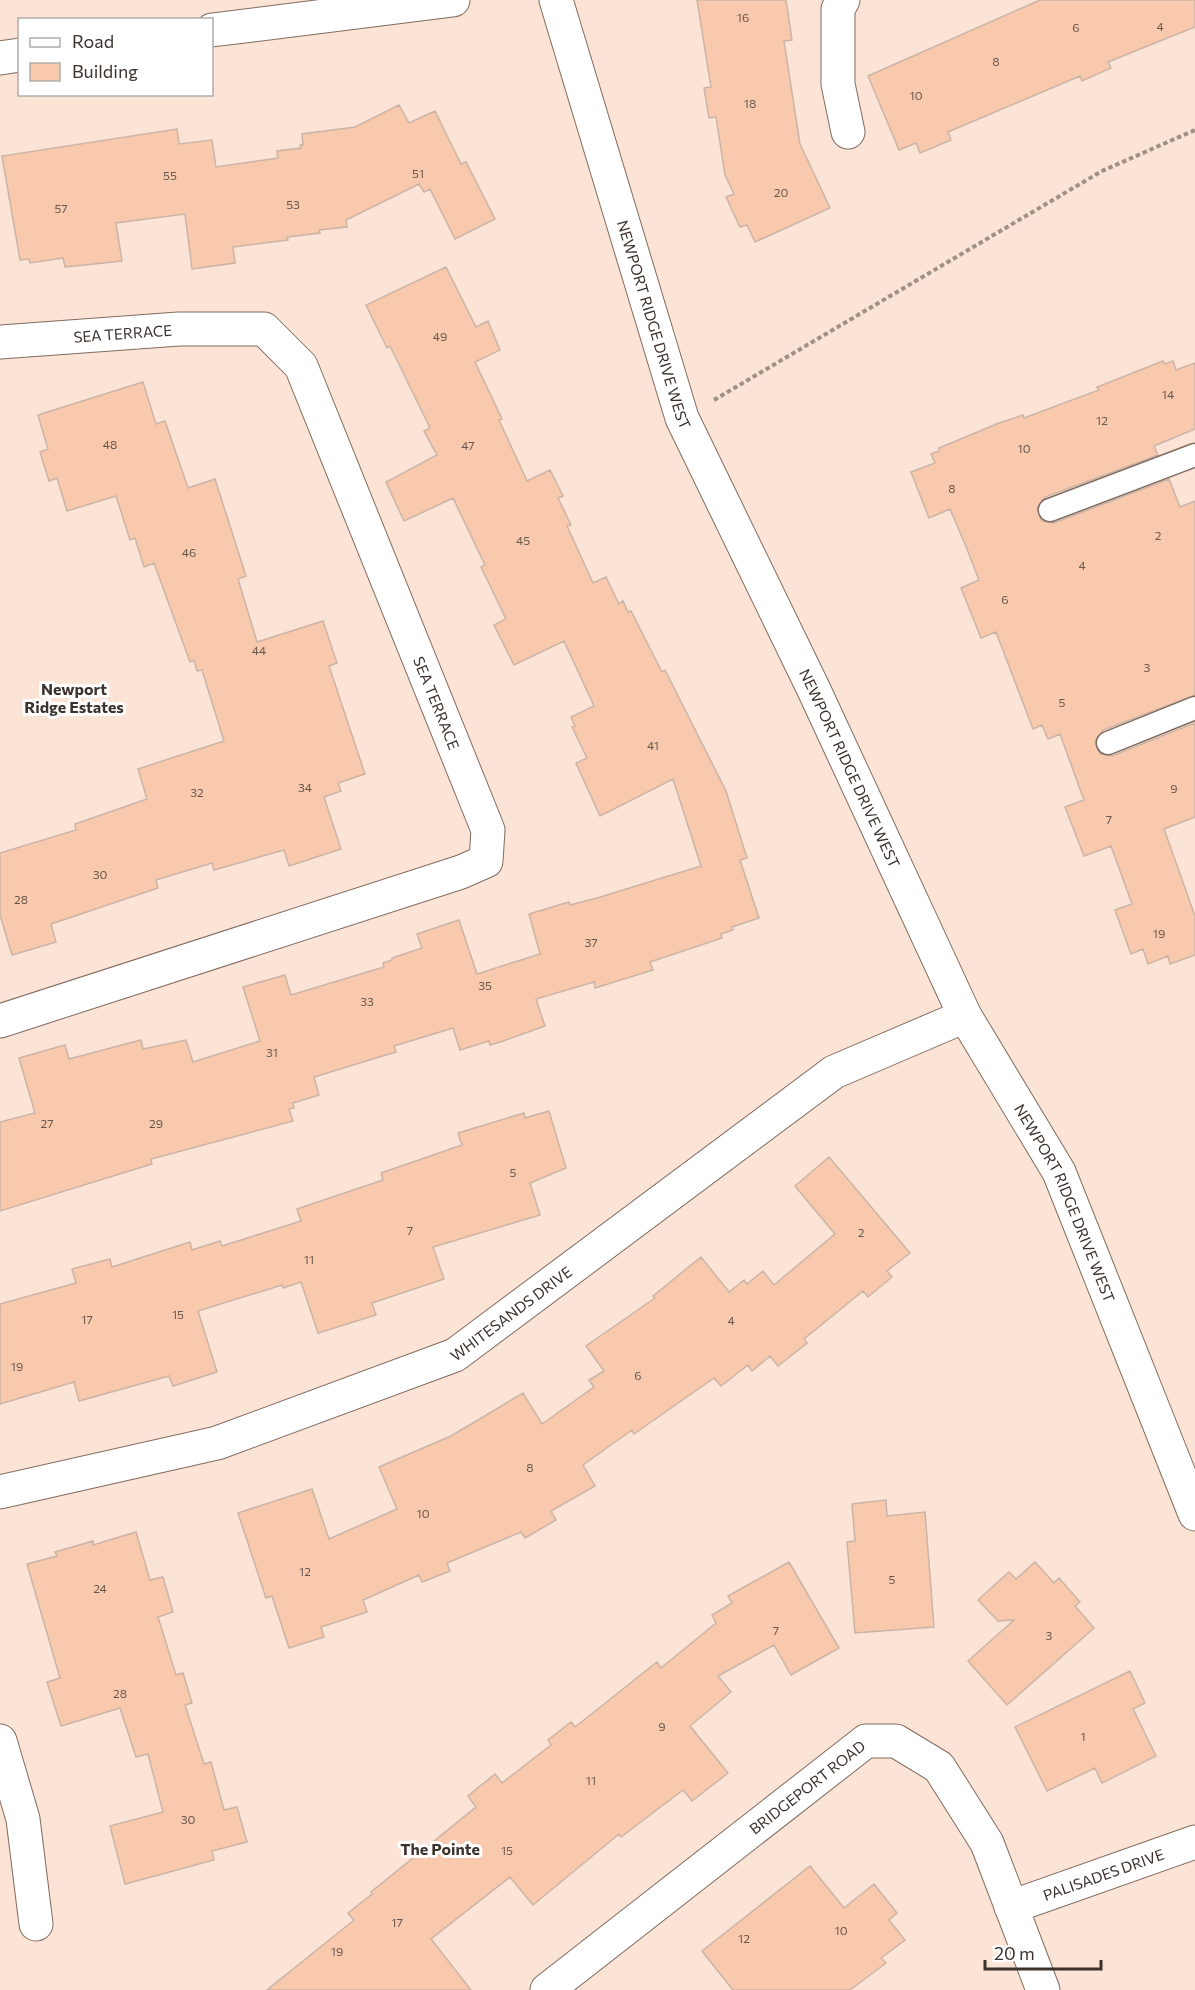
<svg xmlns="http://www.w3.org/2000/svg" width="1195" height="1990" font-family="Commissioner,sans-serif">
  <rect width="100%" height="100%" fill="#fbe3d5"/>
  <path fill="#f9c9ad" stroke="#cbb4a6" stroke-width="1.5" d="M697,0H786L792,40L784,41L800,144L830,208L755,242L747,225L740,227L726,197L734,194L725,175L716,117L709,118L704,88L711,87Z
    M1040,0H1195V27L1108,62L1111,68L1082,81L1080,76L948,132L951,140L920,153L916,143L899,150L868,76Z
    M399,105L409,123L435,111L461,164L466,162L495,219L455,239L430,189L424,192L419,184L346,220L347,227L319,230L320,233L287,237L288,240L233,247L235,263L192,269L185,214L116,223L122,261L65,267L63,258L30,263L29,259L20,260L2,156L177,129L179,144L212,140L216,167L278,158L277,151L301,148L300,145H303L302,134L355,127Z
    M446,267L476,327L488,321L500,350L475,362L502,419L499,420L527,481L550,470L563,496L558,498L571,525L567,526L593,583L606,577L619,604L623,601L628,612L631,611L662,672L665,670L726,791L747,858L740,860L759,918L732,927L733,930L721,934L722,938L650,962L653,970L595,988L594,982L536,999L545,1026L503,1041L490,1045L489,1041L460,1050L453,1028L394,1046L396,1052L314,1077L319,1095L293,1103L294,1108L289,1109L293,1121L151,1159L152,1164L0,1211V1122L35,1113L19,1058L65,1045L69,1059L141,1040L143,1049L186,1040L193,1062L260,1041L243,987L285,975L291,995L384,967L383,963L392,960V958L422,948L417,934L459,920L477,974L540,954L529,914L569,902L570,905L597,898L701,866L673,779L600,816L576,763L587,758L572,727L575,726L571,717L594,706L564,641L514,665L494,625L506,619L481,567L485,565L453,498L404,521L386,482L437,455L424,431L430,428L390,346L387,348L366,305Z
    M1163,361L1165,364L1173,361L1176,370L1195,363V429L1154,446L1158,455L1045,497L1037,508L1042,521L1054,523L1169,479L1180,507L1195,501V695L1103,730L1095,742L1100,754L1112,756L1195,723V817L1164,829L1195,916V955L1170,964L1168,956L1148,964L1143,949L1131,954L1115,910L1132,904L1111,846L1084,856L1065,807L1084,800L1060,734L1048,739L1042,725L1033,729L996,632L981,638L961,588L979,580L965,544L950,509L929,518L911,472L935,463L931,454L939,451V448L999,423L1023,415L1024,418L1099,390L1097,387Z
    M143,382L156,424L165,421L188,488L215,479L246,576L238,579L257,642L323,621L337,663L329,666L365,774L338,783L341,791L324,797L341,849L289,866L284,850L214,870L212,863L156,880L158,888L51,924L56,942L12,955L0,915V853L76,830L75,824L147,799L138,769L224,741L202,670L197,671L194,660L190,662L154,563L144,567L135,538L130,540L116,496L67,511L57,478L49,481L40,452L48,449L38,415Z
    M549,1111L566,1168L530,1183L540,1215L433,1247L444,1279L372,1303L376,1315L318,1333L301,1282L283,1288L282,1285L198,1311L217,1372L173,1386L169,1376L79,1401L74,1382L0,1404V1304L76,1283L72,1269L110,1259L112,1267L190,1242L192,1250L220,1241L222,1246L301,1221L297,1209L383,1180L381,1173L462,1145L458,1133L524,1113L525,1118Z
    M829,1157L910,1253L887,1271L892,1277L868,1297L863,1291L804,1339L807,1343L778,1366L770,1356L752,1371L748,1365L721,1386L714,1378L634,1434L632,1430L583,1465L595,1486L551,1511L556,1520L525,1538L521,1532L447,1563L450,1571L422,1582L419,1575L363,1600L367,1612L321,1627L324,1637L289,1648L272,1596L266,1598L238,1513L312,1489L329,1539L397,1509L379,1467L451,1436L523,1393L542,1424L594,1387L589,1380L604,1371L586,1346L655,1298L653,1296L701,1257L729,1292L744,1280L747,1284L763,1271L774,1285L835,1234L795,1186Z
    M886,1500L887,1516L925,1512L934,1627L855,1633L847,1542L855,1541L852,1504Z
    M136,1532L150,1580L163,1577L173,1612L158,1617L176,1675L183,1673L192,1703L185,1705L204,1764L211,1762L224,1810L237,1807L247,1842L212,1851L214,1860L125,1884L110,1826L163,1812L148,1754L136,1757L120,1708L61,1726L47,1682L60,1678L27,1564L57,1556L55,1552L93,1541V1545Z
    M789,1562L839,1648L791,1675L774,1645L718,1676L731,1692L690,1726L728,1773L692,1801L683,1790L621,1837L619,1834L533,1905L510,1877L431,1939L471,1990H267L354,1920L348,1913L372,1894L371,1892L476,1807L468,1796L495,1774L502,1783L551,1745L548,1740L571,1722L575,1727L657,1662L661,1668L716,1623L712,1615L732,1603L728,1596Z
    M1035,1562L1054,1583L1059,1578L1080,1602L1075,1606L1094,1628L1007,1705L968,1661L1014,1620L998,1621L978,1600L1009,1572L1016,1579Z
    M1130,1671L1145,1703L1133,1709L1156,1756L1102,1783L1095,1768L1047,1791L1015,1727Z
    M810,1866L844,1908L874,1884L897,1913L889,1920L905,1940L881,1958L886,1963L850,1990H733L702,1951Z"/>
  <g fill="none" stroke-linecap="round" stroke-linejoin="round">
    <defs>
      <path id="service" d="M1050,510L1195,455
        M1108,743L1195,708"/>
      <g id="minor">
        <path d="M843,0L838,9V84L848,132"/>
        <path d="M212,30L453,0"/>
        <path d="M0,58L20,55"/>
        <path id="s1" d="M0,342L179,329H264L301,366L488,830L486,861L461,872L0,1021"/>
        <path id="s2" d="M0,1492L217,1443L455,1355L834,1072L965,1016"/>
        <path d="M0,1741L23,1819L36,1924"/>
        <path id="s3" d="M1011,1907L1195,1842"/>
        <path id="s4" d="M547,1990L866,1741H896L939,1767L987,1843L1043,1990"/>
      </g>
      <g id="tertiary">
        <path id="s5" d="M556,0L682,418L814,690L965,1016L1059,1172L1195,1514"/>
      </g>
    </defs>
    <use href="#service" stroke="#816c60" stroke-width="25"/>
    <use href="#minor" stroke="#816c60" stroke-width="35"/>
    <use href="#tertiary" stroke="#816c60" stroke-width="35"/>
    <path stroke="#a19086" stroke-width="4" stroke-dasharray="4.5 3" stroke-linecap="butt" d="M714,400L1102,171L1195,130"/>
    <use href="#service" stroke="#fff" stroke-width="22"/>
    <use href="#minor" stroke="#fff" stroke-width="33"/>
    <use href="#tertiary" stroke="#fff" stroke-width="33"/>
  </g>
  <g text-anchor="middle" dominant-baseline="central" stroke-width="6" stroke-linejoin="round" paint-order="stroke">
    <g font-size="12" fill="#6b584d">
      <text x="743" y="17">16</text>
      <text x="1160" y="26">4</text>
      <text x="1076" y="27">6</text>
      <text x="996" y="61">8</text>
      <text x="916" y="95">10</text>
      <text x="750" y="103">18</text>
      <text x="418" y="173">51</text>
      <text x="170" y="175">55</text>
      <text x="781" y="192">20</text>
      <text x="293" y="204">53</text>
      <text x="61" y="208">57</text>
      <text x="440" y="336">49</text>
      <text x="1168" y="394">14</text>
      <text x="1102" y="420">12</text>
      <text x="110" y="444">48</text>
      <text x="468" y="445">47</text>
      <text x="1024" y="448">10</text>
      <text x="952" y="488">8</text>
      <text x="1158" y="535">2</text>
      <text x="523" y="540">45</text>
      <text x="189" y="552">46</text>
      <text x="1082" y="565">4</text>
      <text x="1005" y="599">6</text>
      <text x="259" y="650">44</text>
      <text x="1147" y="667">3</text>
      <text x="1062" y="702">5</text>
      <text x="653" y="745">41</text>
      <text x="305" y="787">34</text>
      <text x="1174" y="788">9</text>
      <text x="197" y="792">32</text>
      <text x="1109" y="819">7</text>
      <text x="100" y="874">30</text>
      <text x="21" y="899">28</text>
      <text x="1159" y="933">19</text>
      <text x="591" y="942">37</text>
      <text x="485" y="985">35</text>
      <text x="367" y="1001">33</text>
      <text x="272" y="1052">31</text>
      <text x="47" y="1123">27</text>
      <text x="156" y="1123">29</text>
      <text x="513" y="1172">5</text>
      <text x="410" y="1230">7</text>
      <text x="861" y="1232">2</text>
      <text x="309" y="1259">11</text>
      <text x="178" y="1314">15</text>
      <text x="87" y="1319">17</text>
      <text x="731" y="1320">4</text>
      <text x="17" y="1366">19</text>
      <text x="638" y="1375">6</text>
      <text x="530" y="1467">8</text>
      <text x="423" y="1513">10</text>
      <text x="305" y="1571">12</text>
      <text x="892" y="1579">5</text>
      <text x="100" y="1588">24</text>
      <text x="776" y="1630">7</text>
      <text x="1049" y="1635">3</text>
      <text x="120" y="1693">28</text>
      <text x="662" y="1726">9</text>
      <text x="1083" y="1736">1</text>
      <text x="591" y="1780">11</text>
      <text x="188" y="1819">30</text>
      <text x="507" y="1850">15</text>
      <text x="397" y="1922">17</text>
      <text x="841" y="1930">10</text>
      <text x="744" y="1938">12</text>
      <text x="337" y="1951">19</text>
    </g>
    <g font-size="15" fill="#3c322d" stroke="#fff">
      <text stroke="none"><textPath href="#s5" startOffset="339">NEWPORT RIDGE DRIVE WEST</textPath></text>
      <text stroke="none"><textPath href="#s1" startOffset="123">SEA TERRACE</textPath></text>
      <text stroke="none"><textPath href="#s1" startOffset="680">SEA TERRACE</textPath></text>
      <text stroke="none"><textPath href="#s5" startOffset="825">NEWPORT RIDGE DRIVE WEST</textPath></text>
      <text stroke="none"><textPath href="#s5" startOffset="1311">NEWPORT RIDGE DRIVE WEST</textPath></text>
      <text stroke="none"><textPath href="#s2" startOffset="546">WHITESANDS DRIVE</textPath></text>
      <text stroke="none"><textPath href="#s4" startOffset="330">BRIDGEPORT ROAD</textPath></text>
      <text stroke="none"><textPath href="#s3" startOffset="98">PALISADES DRIVE</textPath></text>
    </g>
    <g font-size="16" font-weight="bold" fill="#3c322d" stroke="#fff">
      <text x="74" y="688">Newport<tspan x="74" dy="18">Ridge Estates</tspan></text>
      <text x="440" y="1848">The Pointe</text>
    </g>
  </g>
  <rect x="18" y="18" width="195" height="78" fill="#ffffff" stroke="#b1adab" stroke-width="1.5"/>
  <rect x="30" y="38" width="30" height="9" fill="#ffffff" stroke="#b1adab" stroke-width="1.5"/>
  <text x="72" y="48" font-size="18" fill="#3c322d">Road</text>
  <rect x="30" y="63" width="30" height="18" fill="#f9c9ad" stroke="#b1adab" stroke-width="1.5"/>
  <text x="72" y="78" font-size="18" fill="#3c322d">Building</text>
  <path d="M985 1960v9h116v-9" fill="none" stroke="#3c322d" stroke-width="3"/>
  <text x="994" y="1960" font-size="18" fill="#3c322d" stroke="#ffffff" stroke-width="4.5" paint-order="stroke">20 m</text>
</svg>
